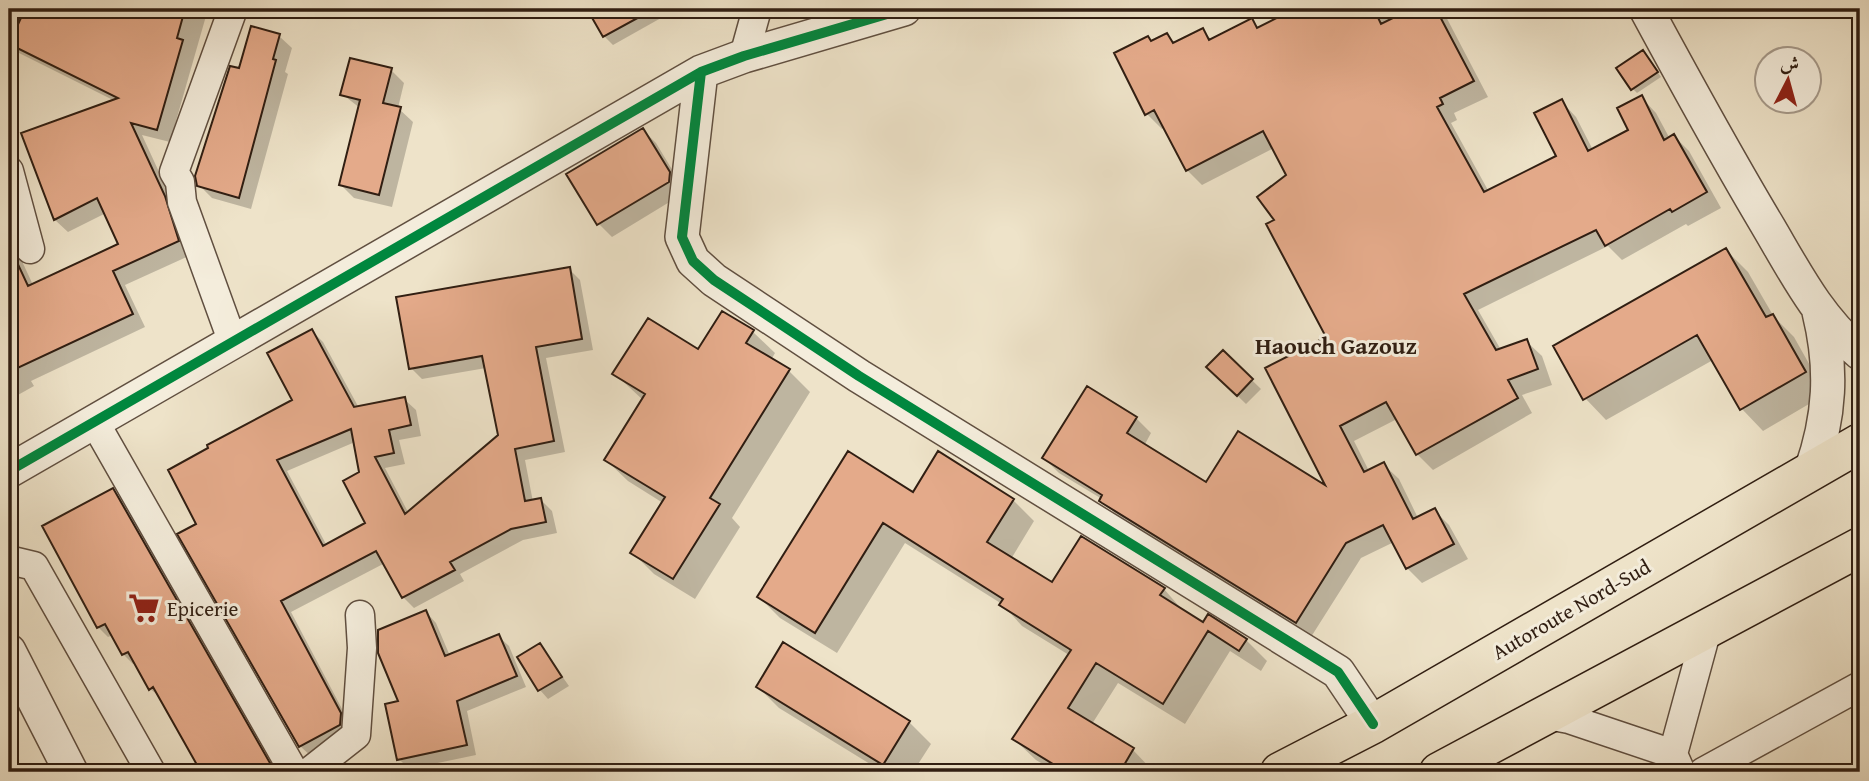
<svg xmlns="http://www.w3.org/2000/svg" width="1869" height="781" font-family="'Gentium Book Plus',Amiri,serif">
  <rect width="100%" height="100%" fill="#eee3c9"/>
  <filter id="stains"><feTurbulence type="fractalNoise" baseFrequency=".00286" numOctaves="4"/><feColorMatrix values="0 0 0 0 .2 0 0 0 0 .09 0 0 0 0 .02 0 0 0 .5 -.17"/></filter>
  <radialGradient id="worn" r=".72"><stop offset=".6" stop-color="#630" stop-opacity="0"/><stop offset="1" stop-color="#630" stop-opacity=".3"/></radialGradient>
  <path fill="#0003" fill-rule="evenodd" d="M9,9H218L215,19L206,16L170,142L142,135L177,211L191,255L125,285L145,327L31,381L34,386L9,400V247L21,259L33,285L120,244L106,213L68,232L55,220L23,134L115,101L9,48Z
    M589,9H656L661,18L613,45L604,36Z
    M1300,9H1442L1488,97L1454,113L1457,120L1451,123L1489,192L1558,157L1561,101L1576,117L1593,150L1630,131L1641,97L1656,113L1670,139L1674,136L1689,151L1721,208L1688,226L1686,224L1622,260L1608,246L1478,310L1501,350L1526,341L1542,356L1552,385L1522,395L1532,413L1433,470L1417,454L1397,419L1354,441L1369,471L1383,464L1399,479L1418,518L1434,510L1449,525L1468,559L1422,583L1407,568L1394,542L1361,558L1311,637L1119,518L1102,499L1059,473L1044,458L1136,418L1151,433L1144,446L1206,485L1330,489L1329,338L1276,220L1288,176L1274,148L1202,185L1187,170L1165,127L1162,129L1147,114L1148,38L1152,42L1167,35L1176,44L1202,30L1212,40L1251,20L1260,29Z
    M279,36L292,48L285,72L288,74L251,209L212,198L199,185Z
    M1647,57L1661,77L1637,93L1633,89Z
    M391,70L404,83L398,108L413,122L392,207L354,198L341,185L360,108L342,94Z
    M643,130L656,143L682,186L681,195L612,237L599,224L569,175Z
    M1726,250L1748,272L1774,317L1794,337L1826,394L1763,431L1742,409L1713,360L1606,420L1585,398Z
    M569,269L580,280L593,350L546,358L565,452L525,460L533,502L541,500L552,511L557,533L523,540L460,574L464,581L414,608L403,597L385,563L291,612L351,726L312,757L300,746L199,525L295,400L312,331L323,342L359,408L404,399L416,410L421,436L399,440L405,464L385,468L409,514L500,436L486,368L422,379L411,368ZM355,442L368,524L327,546L287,471Z
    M723,313L753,332L775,353L771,360L789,371L810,392L732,518L740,527L695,599L654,574L632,552L663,503L628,481L606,460L643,400L615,374L699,352Z
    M1223,352L1261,389L1246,404L1208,367Z
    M113,490L123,500L278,772H203L162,698L150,689L136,663L133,664L123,654L113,635L108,637L98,627Z
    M913,494L1013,500L1034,521L1011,559L1053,585L1164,589L1184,612L1204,624L1246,640L1267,661L1261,671L1230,651L1185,724L1118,683L1092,724L1133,750L1154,772H1056L1036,760L1014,739L1069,655L1022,626L1002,604L905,543L837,653L780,618L759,597Z
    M426,612L436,623L450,656L498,636L509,646L526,687L467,711L476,755L409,769L399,759L400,702Z
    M540,645L569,686L548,699L540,690Z
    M758,687L909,722L931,744L913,772H883L779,708Z"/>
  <path fill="#e4aa8a" stroke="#301e12" stroke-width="2" fill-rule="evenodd" d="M25,9H185L177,38L183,40L157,130L131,123L165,196L179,241L113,271L133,314L9,372V245L28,286L118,244L97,198L54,220L21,133L118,98L9,44Z
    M587,9H654L603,37Z
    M1294,9H1374L1381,24L1411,9H1436L1474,81L1440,98L1443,104L1437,107L1484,192L1556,156L1534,113L1562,99L1588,151L1628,130L1617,108L1642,95L1664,140L1674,134L1707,192L1672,212L1670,209L1605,246L1596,230L1464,294L1496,350L1527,339L1538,369L1508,380L1518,398L1416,455L1386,402L1340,426L1364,472L1384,462L1413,519L1435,508L1454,544L1406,569L1383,525L1346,543L1296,623L1102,503L1099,501L1102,495L1042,458L1087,386L1137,417L1127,433L1206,482L1238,431L1325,485L1265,368L1326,337L1266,224L1274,220L1257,197L1286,175L1263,131L1186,171L1154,110L1145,115L1114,53L1148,36L1151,41L1167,33L1173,43L1203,28L1209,40L1252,18L1257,28Z
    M251,26L280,34L273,59L276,60L239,198L197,186L195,176L230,66L239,68Z
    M1643,50L1658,72L1631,90L1616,68Z
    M350,58L392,68L383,103L401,107L379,195L339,185L360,100L340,95Z
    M643,128L670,172L669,182L597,225L566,174Z
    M1726,248L1766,317L1773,314L1806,372L1740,410L1697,335L1583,400L1553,346Z
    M570,267L582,339L536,347L554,441L515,449L525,501L541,498L546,522L511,529L450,562L455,570L402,598L376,551L281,601L341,713L340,725L299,747L177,534L196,524L168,470L208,448L207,445L292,400L267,353L312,329L354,407L405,397L411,425L389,430L394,453L375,457L405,514L498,435L482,356L409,369L396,297ZM351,429L359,472L343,481L365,523L323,546L277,460Z
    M722,311L754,330L746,343L790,369L710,498L720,504L673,579L630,553L665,497L604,460L645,394L612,374L648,318L698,349Z
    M1223,350L1253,379L1237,396L1206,367Z
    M848,451L913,492L938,451L1014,499L987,542L1052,582L1081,536L1165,588L1160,595L1203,622L1208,614L1247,639L1239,651L1208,631L1163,704L1096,663L1068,708L1134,748L1120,772H1066L1012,739L1071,650L999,605L1003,599L883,523L815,633L757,597Z
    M113,488L270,763L252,772H201L153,687L149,690L128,652L122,655L105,624L97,628L42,526Z
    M426,610L445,656L499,634L517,676L457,701L467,745L397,760L385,704L398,701L378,653V630Z
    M783,642L910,721L883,765L756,687Z
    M540,643L562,677L538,691L517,657Z"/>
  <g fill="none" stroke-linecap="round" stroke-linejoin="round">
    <defs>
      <path id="minor" d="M744,56L757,9
        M9,171L30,249
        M232,340L182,202L180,182L174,172L233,9
        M94,421L294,772
        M9,560L34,566L151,772
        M1547,715L1569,719L1673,754
        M309,772L356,735L362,648L360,615
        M1681,772L1673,754L1707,629
        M1703,772L1860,686"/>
      <path id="tertiary" d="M1646,9C1686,83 1726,156 1769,228C1796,274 1819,319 1860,353
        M701,72L682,237L693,261L714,280L859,376L1338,672L1373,724
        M9,471L701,72L744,56L904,9
        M1811,471C1830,417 1833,369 1819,312
        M9,651L71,772"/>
      <path id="motorway" d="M1280,772L1373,724L1860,443
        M1439,772L1860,547"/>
    </defs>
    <use href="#minor" stroke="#604f40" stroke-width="31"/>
    <use href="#tertiary" stroke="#604f40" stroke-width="36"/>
    <use href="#motorway" stroke="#301e12" stroke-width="41"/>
    <use href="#minor" stroke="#f4eddc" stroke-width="28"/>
    <use href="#tertiary" stroke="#f4eddc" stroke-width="33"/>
    <use href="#motorway" stroke="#eee3c9" stroke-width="38"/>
    <defs>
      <path id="cycleway" d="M701,72L682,237L693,261L714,280L859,376L1338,672L1373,724
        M9,471L701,72L744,56L904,9"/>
    </defs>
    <use href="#cycleway" stroke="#f4eddc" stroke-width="15"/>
    <use href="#cycleway" stroke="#00873e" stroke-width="10"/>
  </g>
  <defs>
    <symbol id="supermarket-bare" viewBox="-9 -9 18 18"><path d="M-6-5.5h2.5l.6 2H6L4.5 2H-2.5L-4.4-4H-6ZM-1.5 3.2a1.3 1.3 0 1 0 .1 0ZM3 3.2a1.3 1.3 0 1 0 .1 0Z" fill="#8f2418" stroke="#f4eddc" stroke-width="2.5" paint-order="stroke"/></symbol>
  </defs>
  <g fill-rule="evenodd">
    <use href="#supermarket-bare" x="122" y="586" width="44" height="44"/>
  </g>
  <g text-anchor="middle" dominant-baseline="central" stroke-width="6" stroke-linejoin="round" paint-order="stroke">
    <g font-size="21" fill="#301e12" stroke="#f4eddc" text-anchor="start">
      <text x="167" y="608">Epicerie</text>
    </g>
    <g font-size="21" fill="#301e12" stroke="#f4eddc">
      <text transform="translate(1571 609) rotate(-30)">Autoroute Nord-Sud</text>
    </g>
    <g font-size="24" font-weight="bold" fill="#301e12" stroke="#f4eddc">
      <text x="1336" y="345">Haouch Gazouz</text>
    </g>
  </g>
  <rect width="1869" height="781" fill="none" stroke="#eee3c9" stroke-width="35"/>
  <rect x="10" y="10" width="1848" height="760" fill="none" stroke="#301e12" stroke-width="3.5"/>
  <rect x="18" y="18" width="1834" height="746" fill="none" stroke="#301e12" stroke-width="2"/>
  <g transform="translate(1788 80) rotate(6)"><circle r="33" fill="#f4eddc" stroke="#a69a8b" stroke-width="2"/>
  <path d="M0-5L12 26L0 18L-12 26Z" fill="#8f2418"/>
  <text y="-10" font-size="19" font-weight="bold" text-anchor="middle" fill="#301e12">ش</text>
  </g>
  <rect width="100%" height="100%" filter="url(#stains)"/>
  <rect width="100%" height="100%" fill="url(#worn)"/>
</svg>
